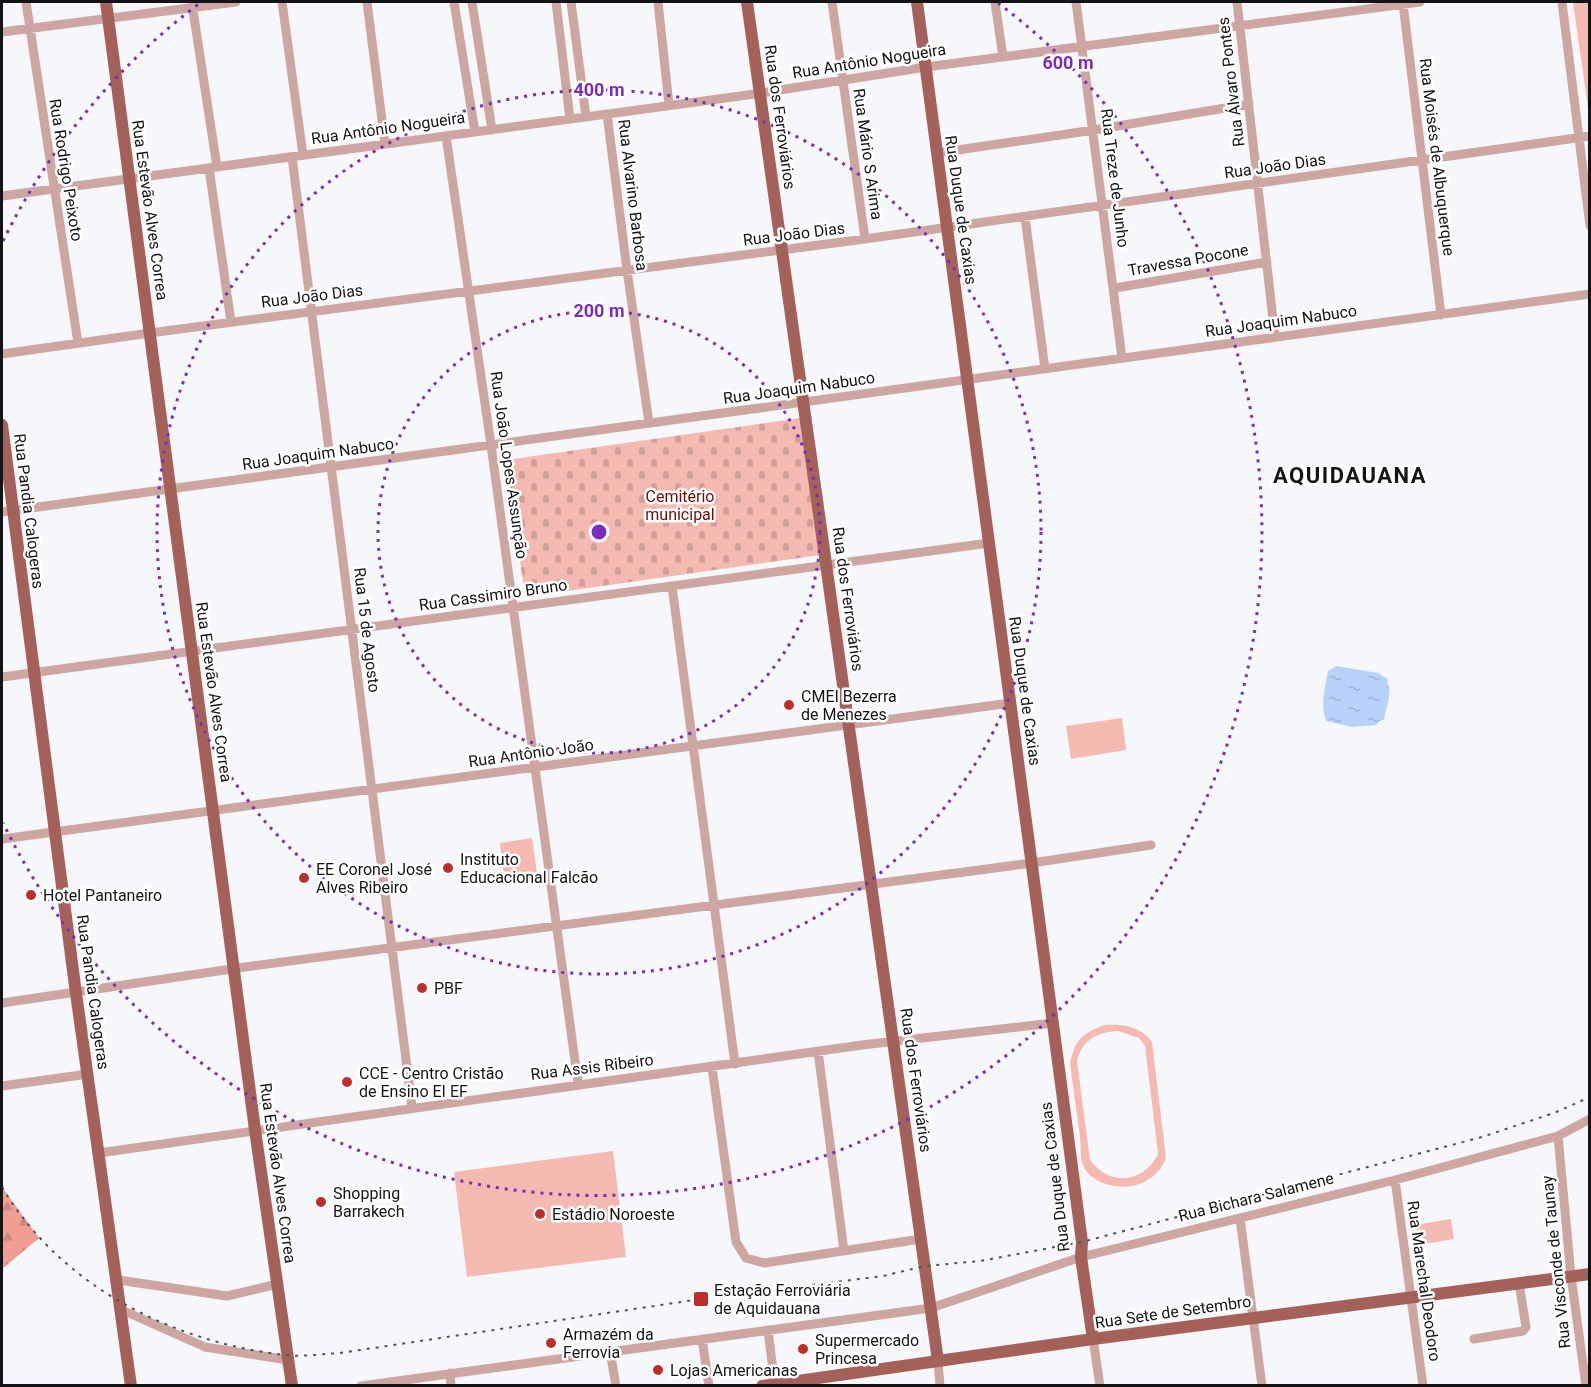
<svg xmlns="http://www.w3.org/2000/svg" width="1591" height="1387" font-family="Roboto,sans-serif">
  <defs>
    <pattern id="forest-firs" width="22" height="20" patternUnits="userSpaceOnUse" patternTransform="scale(1.5)"><rect width="22" height="20" fill="#f29d93"/><path d="M5 1l3.5 6h-7zM16 11l3.5 6h-7z" fill="#cf867e"/></pattern>
    <pattern id="cemetery-stones" width="16" height="16" patternUnits="userSpaceOnUse" patternTransform="scale(1.5)"><rect width="16" height="16" fill="#f4bab2"/><path d="M2 7V4a2 2 0 0 1 4 0v3zM10 15v-3a2 2 0 0 1 4 0v3z" fill="#d09f98"/></pattern>
    <pattern id="water-ripples" width="26" height="14" patternUnits="userSpaceOnUse" patternTransform="scale(1.5)"><rect width="26" height="14" fill="#b8d2fa"/><path d="M2 4q2-2 4 0t4 0M15 11q2-2 4 0t4 0" fill="none" stroke="#9db3d6"/></pattern>
  </defs>
  <rect width="100%" height="100%" fill="#f5f7fb"/>
  <path fill="url(#forest-firs)" d="M2,1187L39,1238L2,1269Z"/>
  <path fill="url(#cemetery-stones)" d="M801,418L820,555L525,597L506,460Z"/>
  <path fill="#f4bab2" fill-rule="evenodd" d="M1573,2H1589V115Z
    M1122,718L1126,750L1071,759L1066,726Z
    M532,838L537,874L513,877L503,870L500,843Z
    M1105,1025C1124,1024 1140,1026 1152,1042L1166,1158C1162,1170 1149,1182 1136,1185C1120,1190 1090,1184 1083,1165C1080,1157 1081,1146 1080,1137C1077,1113 1073,1088 1070,1063C1075,1040 1082,1033 1105,1025ZM1118,1031L1139,1038L1145,1046L1158,1154C1144,1183 1110,1187 1090,1160L1077,1061C1082,1040 1097,1032 1118,1031Z
    M613,1151L626,1257L467,1277L454,1172Z
    M1451,1219L1454,1239L1418,1245L1415,1225Z"/>
  <path fill="url(#water-ripples)" d="M1336,666L1378,673L1388,679L1387,682C1393,692 1386,708 1384,720L1379,721L1376,725L1352,727L1326,721C1320,703 1325,689 1328,671Z"/>
  <g fill="none" stroke-linecap="round" stroke-linejoin="round">
    <path stroke="#cda6a1" stroke-width="9" d="M26,2L78,343
      M282,2L303,155
      M367,2L385,144
      M454,2L475,132
      M472,2L492,130
      M556,2L570,119
      M571,2L586,117
      M658,2L669,105
      M832,2L865,239
      M995,2L1003,57
      M1076,2L1122,358
      M1237,2L1275,337
      M1562,2L1590,226
      M192,4L217,167
      M1403,4L1441,315
      M2,32L236,2
      M607,114L627,270L649,423
      M446,136L491,445L578,1083
      M937,153L1094,130L1249,104
      M292,157L412,1107
      M209,168L231,322
      M2,196L755,94L926,67L1420,2
      M1025,217L1045,369
      M1115,288L1267,262
      M2,354L150,333L865,239L1590,136
      M2,512L1590,294
      M672,586L735,1064
      M2,677L989,543
      M2,839L1011,703
      M2,1003L245,967L1032,863L1151,845
      M818,1051L844,1251
      M712,1067L736,1242L746,1258L764,1263L921,1239
      M2,1086L88,1074
      M1558,1136L1571,1276L1586,1386
      M99,1153L862,1045L1053,1023
      M1395,1180L1423,1386
      M1240,1218L1262,1386
      M118,1280L227,1296L277,1284
      M122,1310L205,1347L288,1360
      M768,1330L775,1386
      M702,1339L709,1386
      M1093,1339L1100,1386
      M1474,1339L1523,1331L1526,1327L1519,1283
      M610,1351L616,1386
      M938,1361L940,1386
      M450,1373L451,1386
      M361,1386L931,1308L1081,1257L1395,1180L1558,1136L1590,1119"/>
    <path stroke="#a4615a" stroke-width="12" d="M106,2L255,1130L292,1386
      M747,2L938,1361
      M917,2L1078,1212L1082,1242L1081,1257L1093,1339
      M2,425L75,986L131,1386
      M762,1386L1093,1339L1590,1274"/>
    <path stroke="#505254" stroke-width="2" stroke-dasharray="3 6" stroke-linecap="butt" d="M2,1187C61,1287 173,1342 285,1355C303,1357 322,1354 340,1353L701,1299L883,1276L925,1266L980,1261L1082,1242L1482,1137L1554,1113L1590,1097"/>
  </g>
  <g fill="none" stroke="#7b2cbf" stroke-width="3" stroke-dasharray="3 6">
    <circle cx="599" cy="532" r="221"/>
    <circle cx="599" cy="532" r="442"/>
    <path d="M3 241A663 663 0 0 1 200 3M998 3A663 663 0 1 1 3 823"/>
  </g>
  <g fill="#bd2e2a" stroke="#fff" stroke-width="2">
    <circle cx="789" cy="705" r="6"/>
    <circle cx="448" cy="868" r="6"/>
    <circle cx="304" cy="878" r="6"/>
    <circle cx="31" cy="895" r="6"/>
    <circle cx="422" cy="988" r="6"/>
    <circle cx="347" cy="1082" r="6"/>
    <circle cx="321" cy="1202" r="6"/>
    <circle cx="540" cy="1214" r="6"/>
    <rect x="693" y="1291" width="16" height="16" rx="3"/>
    <circle cx="551" cy="1343" r="6"/>
    <circle cx="803" cy="1349" r="6"/>
    <circle cx="658" cy="1370" r="6"/>
  </g>
  <g text-anchor="middle" dominant-baseline="central" stroke-width="5" stroke-linejoin="round" paint-order="stroke">
    <g font-size="16" fill="#131416" stroke="#fff">
      <text transform="translate(869 61) rotate(-9)">Rua Antônio Nogueira</text>
      <text transform="translate(1231 82) rotate(-97)">Rua Álvaro Pontes</text>
      <text transform="translate(780 117) rotate(82)">Rua dos Ferroviários</text>
      <text transform="translate(388 128) rotate(-8)">Rua Antônio Nogueira</text>
      <text transform="translate(868 154) rotate(82)">Rua Mário S Arima</text>
      <text transform="translate(1437 157) rotate(83)">Rua Moisés de Albuquerque</text>
      <text transform="translate(1275 166) rotate(-8)">Rua João Dias</text>
      <text transform="translate(66 170) rotate(81)">Rua Rodrigo Peixoto</text>
      <text transform="translate(1115 178) rotate(83)">Rua Treze de Junho</text>
      <text transform="translate(633 195) rotate(83)">Rua Alvarino Barbosa</text>
      <text transform="translate(150 210) rotate(82)">Rua Estevão Alves Correa</text>
      <text transform="translate(961 210) rotate(82)">Rua Duque de Caxias</text>
      <text transform="translate(794 234) rotate(-7)">Rua João Dias</text>
      <text transform="translate(1188 260) rotate(-10)">Travessa Pocone</text>
      <text transform="translate(312 296) rotate(-7)">Rua João Dias</text>
      <text transform="translate(1281 321) rotate(-8)">Rua Joaquim Nabuco</text>
      <text transform="translate(799 388) rotate(-8)">Rua Joaquim Nabuco</text>
      <text transform="translate(318 454) rotate(-8)">Rua Joaquim Nabuco</text>
      <text transform="translate(509 465) rotate(82)">Rua João Lopes Assunção</text>
      <text transform="translate(29 511) rotate(83)">Rua Pandia Calogeras</text>
      <text transform="translate(493 595) rotate(-8)">Rua Cassimiro Bruno</text>
      <text transform="translate(848 599) rotate(82)">Rua dos Ferroviários</text>
      <text transform="translate(367 630) rotate(83)">Rua 15 de Agosto</text>
      <text transform="translate(1025 691) rotate(82)">Rua Duque de Caxias</text>
      <text transform="translate(214 692) rotate(82)">Rua Estevão Alves Correa</text>
      <text transform="translate(531 753) rotate(-8)">Rua Antônio João</text>
      <text transform="translate(93 992) rotate(82)">Rua Pandia Calogeras</text>
      <text transform="translate(592 1067) rotate(-7)">Rua Assis Ribeiro</text>
      <text transform="translate(916 1080) rotate(82)">Rua dos Ferroviários</text>
      <text transform="translate(278 1173) rotate(82)">Rua Estevão Alves Correa</text>
      <text transform="translate(1055 1177) rotate(-97)">Rua Duque de Caxias</text>
      <text transform="translate(1256 1197) rotate(-14)">Rua Bichara Salamene</text>
      <text transform="translate(1556 1262) rotate(-96)">Rua Visconde de Taunay</text>
      <text transform="translate(1424 1281) rotate(82)">Rua Marechal Deodoro</text>
      <text transform="translate(1173 1312) rotate(-8)">Rua Sete de Setembro</text>
    </g>
    <g font-size="16" fill="#6f0a0c" stroke="#fff">
      <text x="680" y="496">Cemitério<tspan x="680" dy="18">municipal</tspan></text>
    </g>
    <g font-size="16" fill="#131416" stroke="#fff" text-anchor="start">
      <text x="801" y="696">CMEI Bezerra<tspan x="801" dy="18">de Menezes</tspan></text>
      <text x="460" y="859">Instituto<tspan x="460" dy="18">Educacional Falcão</tspan></text>
      <text x="316" y="869">EE Coronel José<tspan x="316" dy="18">Alves Ribeiro</tspan></text>
      <text x="43" y="895">Hotel Pantaneiro</text>
      <text x="434" y="988">PBF</text>
      <text x="359" y="1073">CCE - Centro Cristão<tspan x="359" dy="18">de Ensino EI EF</tspan></text>
      <text x="333" y="1193">Shopping<tspan x="333" dy="18">Barrakech</tspan></text>
      <text x="552" y="1214">Estádio Noroeste</text>
      <text x="714" y="1290">Estação Ferroviária<tspan x="714" dy="18">de Aquidauana</tspan></text>
      <text x="563" y="1334">Armazém da<tspan x="563" dy="18">Ferrovia</tspan></text>
      <text x="815" y="1340">Supermercado<tspan x="815" dy="18">Princesa</tspan></text>
      <text x="670" y="1370">Lojas Americanas</text>
    </g>
    <g font-size="22" font-weight="bold" letter-spacing="1.5" fill="#131416" stroke="#fff">
      <text x="1350" y="475">AQUIDAUANA</text>
    </g>
  </g>
  <circle cx="599" cy="532" r="9" fill="#7b2cbf" stroke="#fff" stroke-width="3"/>
  <g font-size="18" text-anchor="middle" font-weight="bold" fill="#7b2cbf" stroke="#fff" stroke-width="5" stroke-linejoin="round" paint-order="stroke">
    <text x="1068" y="69">600 m</text>
    <text x="599" y="96">400 m</text>
    <text x="599" y="317">200 m</text>
  </g>
  <rect width="1591" height="1387" fill="none" stroke="#131416" stroke-width="6"/>
</svg>
